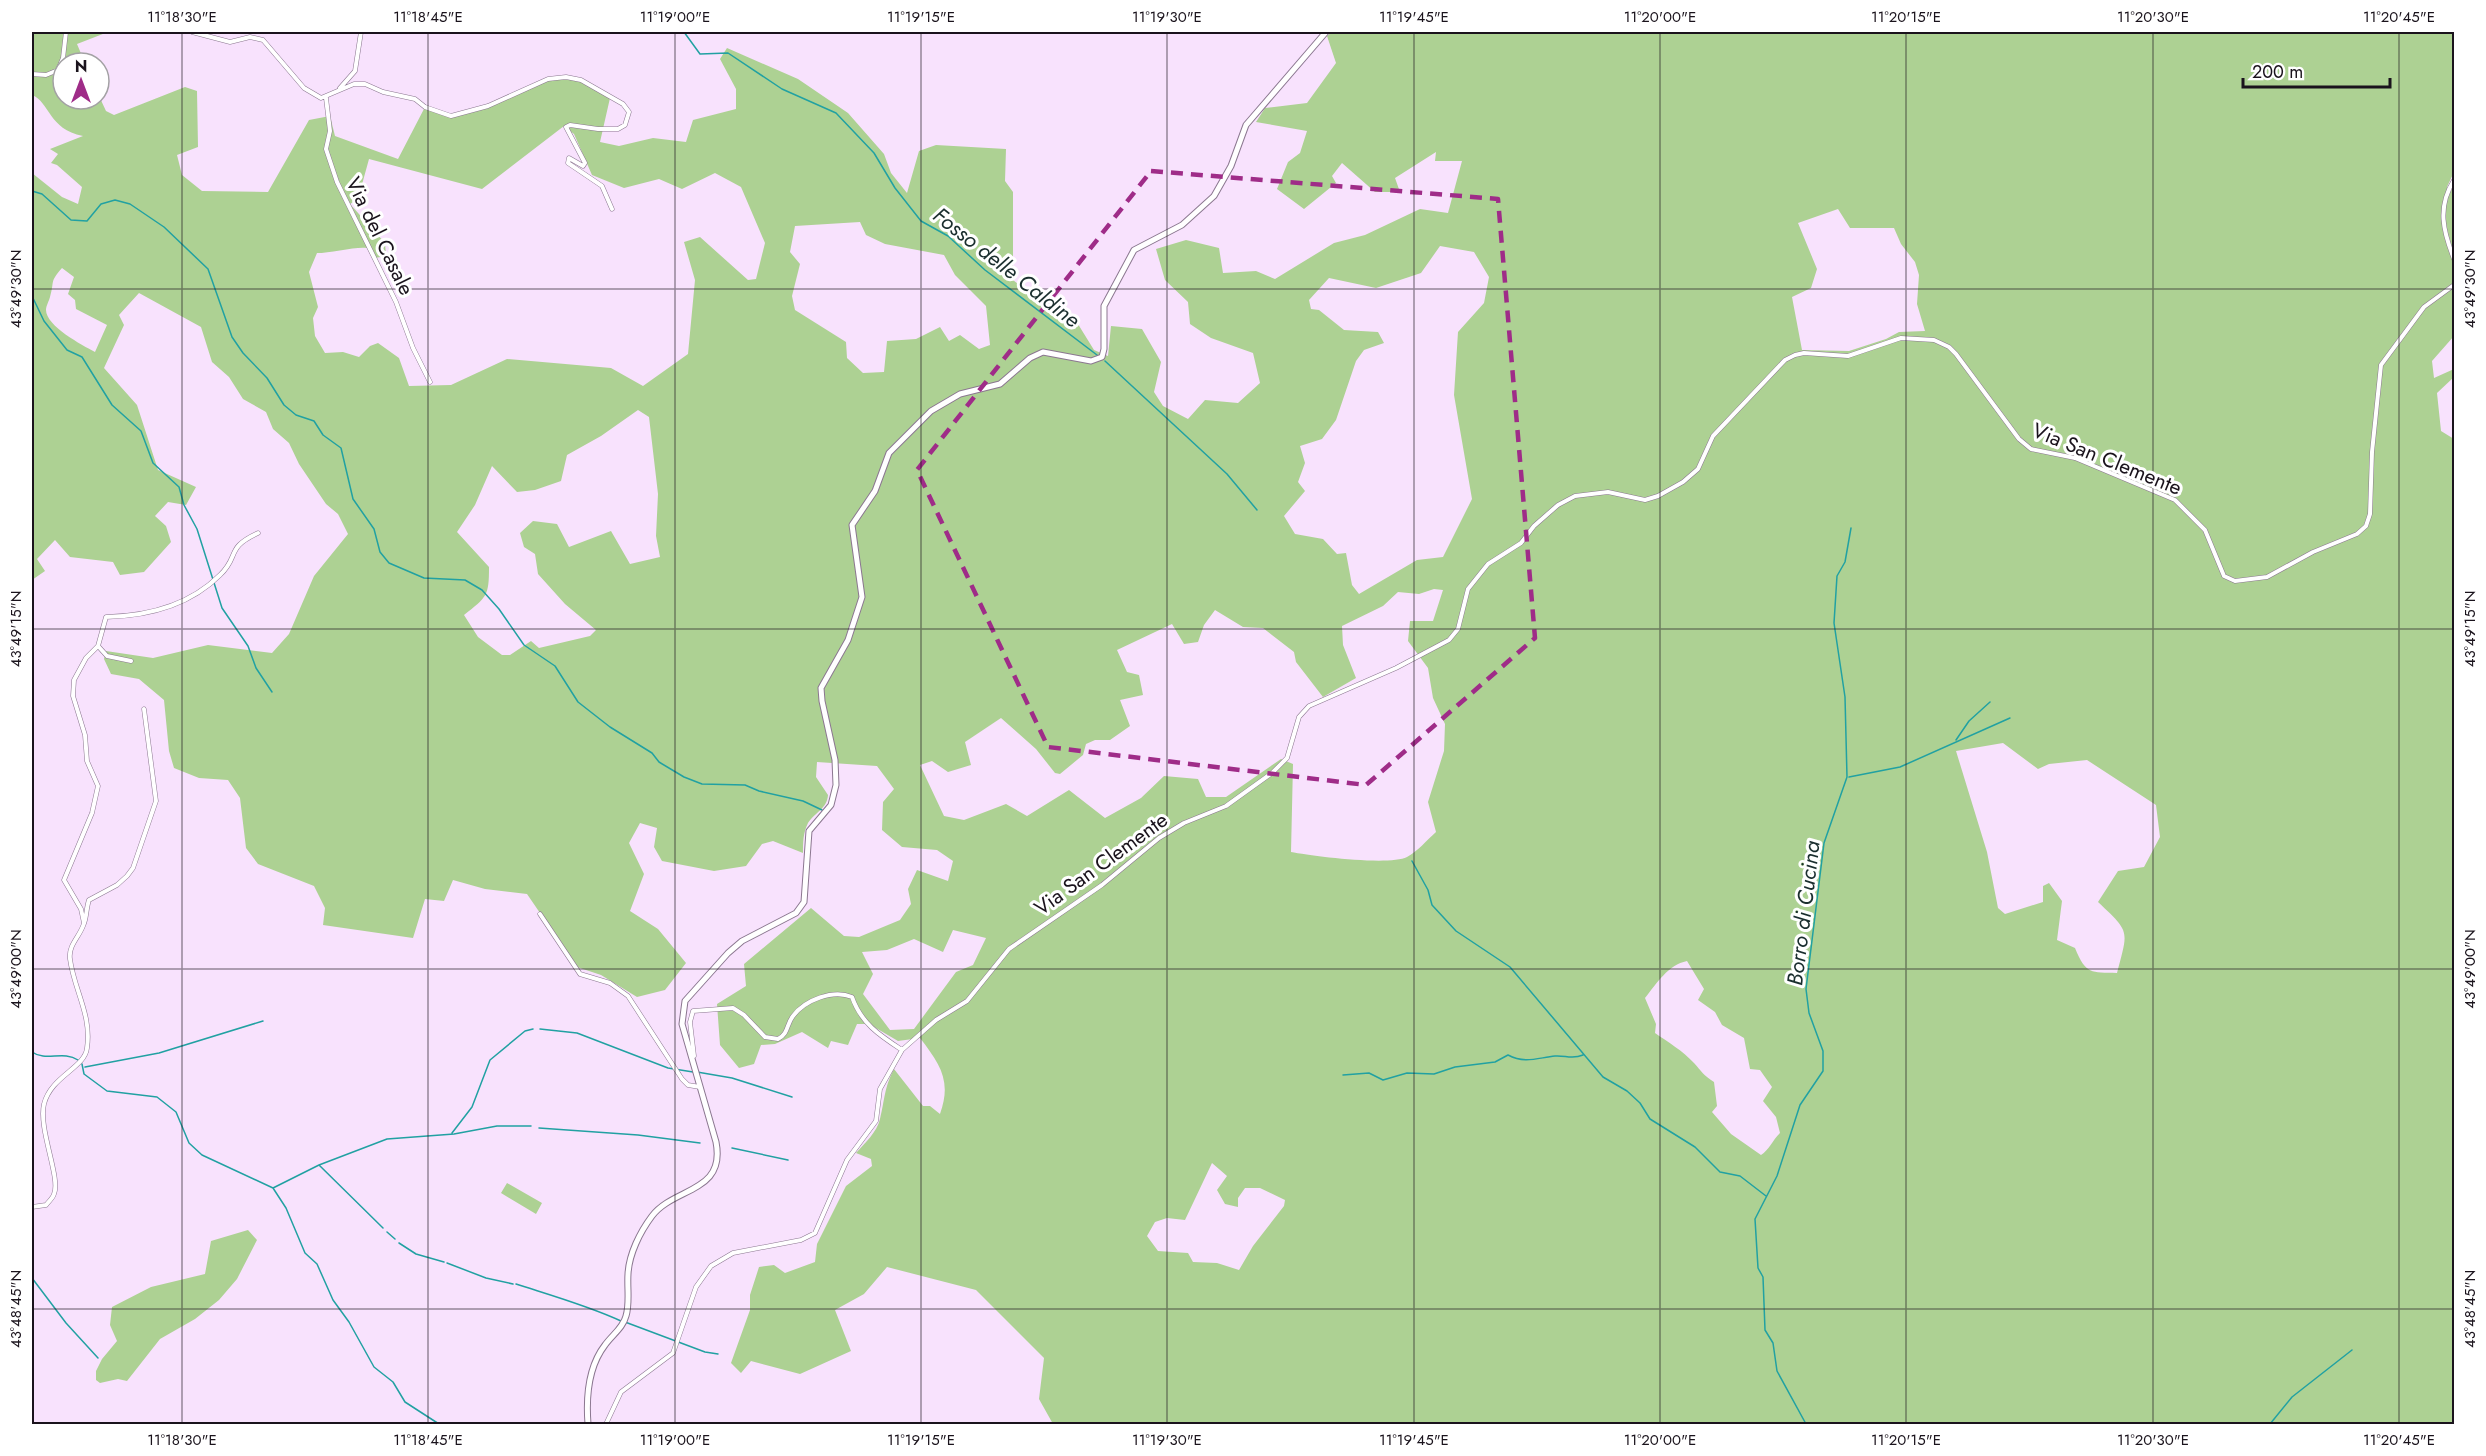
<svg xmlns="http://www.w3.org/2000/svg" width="2486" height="1456" font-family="Jost,sans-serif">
  <rect width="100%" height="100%" fill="#f8e2fd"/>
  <path fill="#add193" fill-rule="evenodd" d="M32,32H108L77,44L85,63H63V99H99V96L106,111L114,115L185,87L197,91L198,147L177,155L182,175L202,191L268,192L309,120L330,116L335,136L398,159L425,107L451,116L488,106L548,79L581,80L610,98L600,142L619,146L653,138L686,142L693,120L736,109V89L720,59L727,48L798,79L848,113L884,154L891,173L907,193L919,151L936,145L1006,149L1005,181L1013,192V280L1050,310L1073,316L1094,350L1108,356L1111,326L1142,329L1161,362L1154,392L1163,406L1188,419L1205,400L1238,403L1260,383L1253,353L1211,338L1190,324L1188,302L1165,280L1156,249L1186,240L1219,248L1223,273L1256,271L1275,279L1334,243L1365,235L1420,209L1448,213L1462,161H1435L1436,152L1395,178L1400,192H1375L1342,163L1332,176L1336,183L1304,209L1277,189L1288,162L1300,153L1307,131L1256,122L1265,108L1307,103L1336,63L1327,36L1332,32H2454V172L2447,187L2449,193L2454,187V336L2432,361L2434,378L2454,369V377L2437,393L2441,431L2454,439V1424H1053L1039,1399L1044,1358L976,1290L887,1267L864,1294L835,1310L851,1351L800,1374L751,1361L741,1373L731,1363L750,1310V1295L759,1267L774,1265L785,1273L815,1262L817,1244L846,1186L872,1166L871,1159L856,1153C865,1143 877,1132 880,1119C885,1099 884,1088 894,1069L923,1106H930L940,1114C952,1081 940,1064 920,1038L898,1041L869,1024H857L848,1045L831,1041L828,1048L802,1032L775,1044L761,1045L754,1064L739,1068L720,1045L717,1004L746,986L744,964L811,908L844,936L859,937L900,920L911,904L908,889L917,870L948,881L953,861L937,850L902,847L882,830L883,802L894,789L877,766L817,762L816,777L828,795C827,809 815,812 808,823C803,833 803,843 803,853L773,841L762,844L746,866L714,871L662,861L654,847L657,828L640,823L629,843L644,874L630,911L658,929L686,963L665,990L637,997L601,975L577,967L527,894L485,889L453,880L444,901L425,899L413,938L323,925L325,908L314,886L258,864L246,848L240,798L228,780L199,778L174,768L169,751L164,700L139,679L111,674L104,659L106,651L153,658L208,645L272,653L289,634L314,576L348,534L338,514L326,504L299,464L289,443L273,429L266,412L243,399L229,377L212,362L201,327L139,293L119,315L124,325L104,368L137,405L158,470L196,487L186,505L168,502L155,516L166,526L171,542L144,572L120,575L113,562L70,557L55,540L37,559L45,571L32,580V173L62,197L78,204L82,187L57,165L51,163L58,154L50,149L83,136C48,129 50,102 32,95ZM564,126L574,134L592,175L624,188L659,179L682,189L715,173L741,187L765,243L756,279L748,280L700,237L684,242L695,280L688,354L643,386L611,368L507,359L451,385L409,386L399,358L378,343L370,346L359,357L343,352L325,353L315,336L313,318L318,307L309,272L317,253C330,253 358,246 367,248L375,258L386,256L385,243L350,204L358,199L369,159L482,189ZM1838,209L1850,228H1894L1901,244L1915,262L1919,275L1917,304L1925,331L1899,332L1886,339L1849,351L1802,350L1792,297L1811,288L1817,269L1798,223ZM860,222L866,235L885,244L944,255L955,275L986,306L990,345L979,349L960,335L949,341L940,327L916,339L887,341L884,372L863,373L847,358L846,342L795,310L792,296L800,264L790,252L795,226ZM1440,246L1474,252L1489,277L1484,303L1458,332L1454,395L1472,499L1443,557L1417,560L1359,594L1352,585L1346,553L1337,554L1323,539L1295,534L1284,516L1305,491L1298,482L1305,463L1300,446L1322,439L1336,420L1356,361L1364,350L1384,343L1378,332L1344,330L1319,310L1311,309L1309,300L1329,278L1376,288L1421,273ZM62,268L74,277L68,294L75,300L76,309L107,325L95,352C82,345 46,326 46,310C46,306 49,301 50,297C55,280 49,283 62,268ZM638,410L649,417L658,494L656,536L660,557L630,564L611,531L569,547L557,524L533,521L520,533L524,547L535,554L538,574L565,604L596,630L590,636L539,648L531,641L510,655H502L478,637L464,615C487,597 489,596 489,567L457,532L475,505L492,466L517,492L535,490L561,481L567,455L601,436ZM1434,589L1443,590L1433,621H1410L1408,641L1428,668L1433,698L1445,724L1444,751L1428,802L1436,832C1427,840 1417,852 1407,857C1389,866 1312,856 1291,852L1293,764L1281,759L1226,797H1206L1198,779L1164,776L1141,798L1105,818L1069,790L1027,816L1006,804L964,820L944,816L920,765L932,761L948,772L971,765L965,742L1001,718L1036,749L1055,773L1060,774L1083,755L1086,744L1095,740H1110L1130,726L1120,700L1143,695L1139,675L1127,672L1117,650L1172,624L1184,644L1198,642L1204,625L1215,610L1243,627L1263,628L1294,652L1296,662L1323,697L1356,678L1343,645L1342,626L1383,606L1398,592L1419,594ZM2003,743L2038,769L2049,764L2087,760L2156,805L2160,837L2144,867L2118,871L2098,902C2131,933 2128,930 2117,973C2091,972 2086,975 2075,948L2057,940L2062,901L2049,883L2043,886V902L2005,914L1998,908L1987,852L1956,751ZM953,930L986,938L973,965L956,972L914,1029L890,1030L863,994L873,974L862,952L887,950L914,939L943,952ZM1687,961L1704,989L1698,1000L1715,1012L1722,1025L1744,1038L1750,1069L1760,1070L1772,1087L1763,1101L1776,1117L1780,1133C1772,1141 1769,1150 1761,1155L1731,1134L1712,1112L1717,1106L1714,1082C1703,1075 1702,1072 1694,1063C1683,1051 1668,1042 1655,1033L1656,1024L1645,998C1657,983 1668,965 1687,961ZM1212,1163L1227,1176L1217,1190L1225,1204L1238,1207V1198L1245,1188H1260L1285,1200L1284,1206L1253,1246L1239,1270L1217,1263L1193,1262L1188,1253L1158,1251L1147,1236L1155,1222L1167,1218L1185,1220Z
    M507,1183L542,1203L536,1214L501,1193Z
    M248,1230L257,1240L237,1279L219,1300L195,1319L160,1339L127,1381L118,1379L100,1383L96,1380V1371L102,1359L117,1341L110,1325L112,1307L151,1287L205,1274L211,1241Z"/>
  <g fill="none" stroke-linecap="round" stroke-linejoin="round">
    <path stroke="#21a1a2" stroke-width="1.5" d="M684,32L700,54L728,53L782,89L836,113L874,153L895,188L921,221L948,236L985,270L1097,355
      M32,191L42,194L71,220L87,221L101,204L115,200L130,204L164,227L208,269L232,337L243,353L267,378L284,405L296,415L314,421L323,435L341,448L353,499L374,529L380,552L389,563L424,578L465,580L482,590L499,609L524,645L555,666L578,702L610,727L652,753L659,762L684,777L702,784L745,785L759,791L803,801L822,810
      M32,296L44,321L67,350L82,357L112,405L141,431L153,463L179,487L184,505L197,529L222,608L248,646L256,668L272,692
      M1105,361L1227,474L1257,510
      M1956,740L1969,721L1990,702
      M1849,777L1900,767L2010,718
      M1412,861L1428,890L1432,905L1456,931L1510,967L1603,1077L1627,1091L1640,1103L1650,1119L1695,1147L1720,1172L1740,1176L1766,1196
      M540,1029L577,1033L668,1068L693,1072
      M32,1052C46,1062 63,1050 78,1060
      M82,1064L84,1074L107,1091L157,1097L176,1112L189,1143L202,1155L273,1188L319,1165L387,1139L454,1134L497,1126H531
      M85,1067L159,1053L263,1021
      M697,1072L732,1078L792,1097
      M1343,1075L1369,1073L1383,1080L1407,1073L1434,1074L1455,1067L1495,1062L1508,1055C1525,1064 1537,1058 1555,1056C1565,1055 1572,1060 1583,1055
      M539,1128L638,1135L700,1143
      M452,1133L472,1107L490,1060L525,1031L533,1029
      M732,1148L788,1160
      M319,1165L383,1228
      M273,1188L286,1208L305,1253L317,1264L333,1300L349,1322L374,1367L393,1382L405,1402L439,1424
      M387,1232L395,1239
      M399,1243L416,1254L444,1262
      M447,1263L486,1278L513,1284
      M32,1278L66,1323L98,1358
      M516,1284C550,1295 589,1306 621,1321
      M625,1322L705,1352L718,1354
      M1806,1424L1777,1371L1773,1343L1765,1330L1763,1277L1758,1268L1755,1219L1777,1176L1800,1105L1823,1071V1051L1809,1013L1806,989L1824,843L1847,777L1845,697L1834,623L1837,576L1845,562L1851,528
      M2270,1424L2292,1397L2352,1350"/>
    <defs>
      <path id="minor" d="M192,32L230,42L250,37L263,40L304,88L321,98L354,84H365L383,92L415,99L425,107L451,116L488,106L548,79L566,77L581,80L623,104L629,112L625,125L618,129H598L570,125L566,127L585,163L583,166L569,158L568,163L602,186L612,209
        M32,74L46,75L58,70L63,58L66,32
        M340,88L355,71L361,32
        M326,98L330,131L326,149L337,182L396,302L413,348L430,382
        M2454,180C2437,207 2443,231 2454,259
        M98,646L107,656L131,661
        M540,914L580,974L610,983L628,996L682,1079L688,1085L700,1087
        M84,923L81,909L64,880L92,813L98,786L87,761L85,735L73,696L74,680L86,658L98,646L106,617C147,616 190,605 220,575C240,556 225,548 258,533
        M694,1056L690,1022L693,1011L733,1008L744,1015L765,1037L778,1039C789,1033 786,1025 793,1016C805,1000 833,989 852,997C861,1023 879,1035 902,1050
        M32,1207L46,1205C49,1201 53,1198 54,1194C61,1178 38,1129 44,1104C51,1076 85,1068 87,1048C92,1015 74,990 70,959C68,946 79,937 83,926C87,918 86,908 89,900L117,885L127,876L133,868L156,801L144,709
        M606,1424L621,1392L673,1353L696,1287L711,1266L733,1253L801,1240L815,1233L847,1160L876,1121L880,1089L902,1050L936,1020L967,1001L1009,949L1102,885L1159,838L1184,823L1226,806L1272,773L1287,758L1299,717L1309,706L1396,668L1449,640L1458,629L1468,589L1488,564L1521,543L1534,526L1558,505L1575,496L1608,492L1645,500L1658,496L1683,482L1698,469L1713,436L1785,360L1795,355L1804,353L1848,356L1901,338L1934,340L1949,347L1956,354L2019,439L2031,449L2075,458L2175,500L2205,530L2224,576L2235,581L2267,577L2313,552L2357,534L2366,526L2370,514L2372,452L2381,365L2424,307L2454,285"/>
      <path id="secondary" d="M588,1424C586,1398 588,1367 605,1345C612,1335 623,1328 626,1316C630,1303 627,1288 628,1274C629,1254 640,1232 652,1216C674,1187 726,1193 716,1142L682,1024L685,1001L728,953L742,941L796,913L804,902L809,831L831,805L836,785L835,760L822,701L821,688L848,640L862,597L852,525L875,491L889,453L931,411L960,394L1000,384L1030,358L1043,352L1091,361L1102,357L1104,349V306L1134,250L1182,225L1214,196L1231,166L1246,125L1326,32"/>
    </defs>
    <use href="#minor" stroke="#8b7790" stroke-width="5"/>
    <use href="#secondary" stroke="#8b7790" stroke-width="7"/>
    <use href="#minor" stroke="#fff" stroke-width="4"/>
    <use href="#secondary" stroke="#fff" stroke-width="5"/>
  </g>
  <path fill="none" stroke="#9f2c88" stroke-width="4.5" stroke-dasharray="12 8" stroke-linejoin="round" d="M1151,171L1498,199L1535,638L1366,785L1048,747L917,470Z"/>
  <path fill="none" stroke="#1a131c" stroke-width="1.5" stroke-opacity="0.45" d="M182,32V1424M428,32V1424M675,32V1424M921,32V1424M1167,32V1424M1414,32V1424M1660,32V1424M1906,32V1424M2153,32V1424M2399,32V1424M32,289H2454M32,629H2454M32,969H2454M32,1309H2454"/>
  <g text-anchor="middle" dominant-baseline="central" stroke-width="6" stroke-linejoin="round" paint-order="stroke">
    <g font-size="21" fill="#1a131c" stroke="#fff">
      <text transform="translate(380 236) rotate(64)">Via del Casale</text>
      <text transform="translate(2107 459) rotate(22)">Via San Clemente</text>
      <text transform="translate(1101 864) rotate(-36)">Via San Clemente</text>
    </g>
    <g font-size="22" font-style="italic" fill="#1a2e2e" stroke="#fff">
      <text transform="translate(1007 267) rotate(38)">Fosso delle Caldine</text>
      <text transform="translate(1803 913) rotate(-83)">Borro di Cucina</text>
    </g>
  </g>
  <rect width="2486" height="1456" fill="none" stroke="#ffffff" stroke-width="66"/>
  <g transform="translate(81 81)"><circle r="28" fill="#ffffff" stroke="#a3a1a4" stroke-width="1.5"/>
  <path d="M0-4.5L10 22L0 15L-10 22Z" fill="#9f2c88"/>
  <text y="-9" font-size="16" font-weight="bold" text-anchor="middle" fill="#1a131c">N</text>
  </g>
  <path d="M2243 78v9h147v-9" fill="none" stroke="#1a131c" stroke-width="3"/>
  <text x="2252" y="78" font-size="18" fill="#1a131c" stroke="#ffffff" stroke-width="4.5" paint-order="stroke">200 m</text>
  <rect x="33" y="33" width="2420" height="1390" fill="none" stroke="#1a131c" stroke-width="2"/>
  <g font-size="15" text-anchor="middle" fill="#1a131c">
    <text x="182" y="22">11°18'30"E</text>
    <text x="428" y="22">11°18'45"E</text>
    <text x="675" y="22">11°19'00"E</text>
    <text x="921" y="22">11°19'15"E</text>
    <text x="1167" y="22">11°19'30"E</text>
    <text x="1414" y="22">11°19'45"E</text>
    <text x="1660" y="22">11°20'00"E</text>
    <text x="1906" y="22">11°20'15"E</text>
    <text x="2153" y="22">11°20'30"E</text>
    <text x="2399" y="22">11°20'45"E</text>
    <text transform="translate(16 289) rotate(-90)" y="5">43°49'30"N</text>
    <text transform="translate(2470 289) rotate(-90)" y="5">43°49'30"N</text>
    <text transform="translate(16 629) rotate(-90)" y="5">43°49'15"N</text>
    <text transform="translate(2470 629) rotate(-90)" y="5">43°49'15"N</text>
    <text transform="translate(16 969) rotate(-90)" y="5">43°49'00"N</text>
    <text transform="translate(2470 969) rotate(-90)" y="5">43°49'00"N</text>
    <text transform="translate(16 1309) rotate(-90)" y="5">43°48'45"N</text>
    <text transform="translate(2470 1309) rotate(-90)" y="5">43°48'45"N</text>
    <text x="182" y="1445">11°18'30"E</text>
    <text x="428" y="1445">11°18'45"E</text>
    <text x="675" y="1445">11°19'00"E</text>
    <text x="921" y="1445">11°19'15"E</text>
    <text x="1167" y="1445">11°19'30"E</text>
    <text x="1414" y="1445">11°19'45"E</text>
    <text x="1660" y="1445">11°20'00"E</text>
    <text x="1906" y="1445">11°20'15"E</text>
    <text x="2153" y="1445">11°20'30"E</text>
    <text x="2399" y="1445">11°20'45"E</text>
  </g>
</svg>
